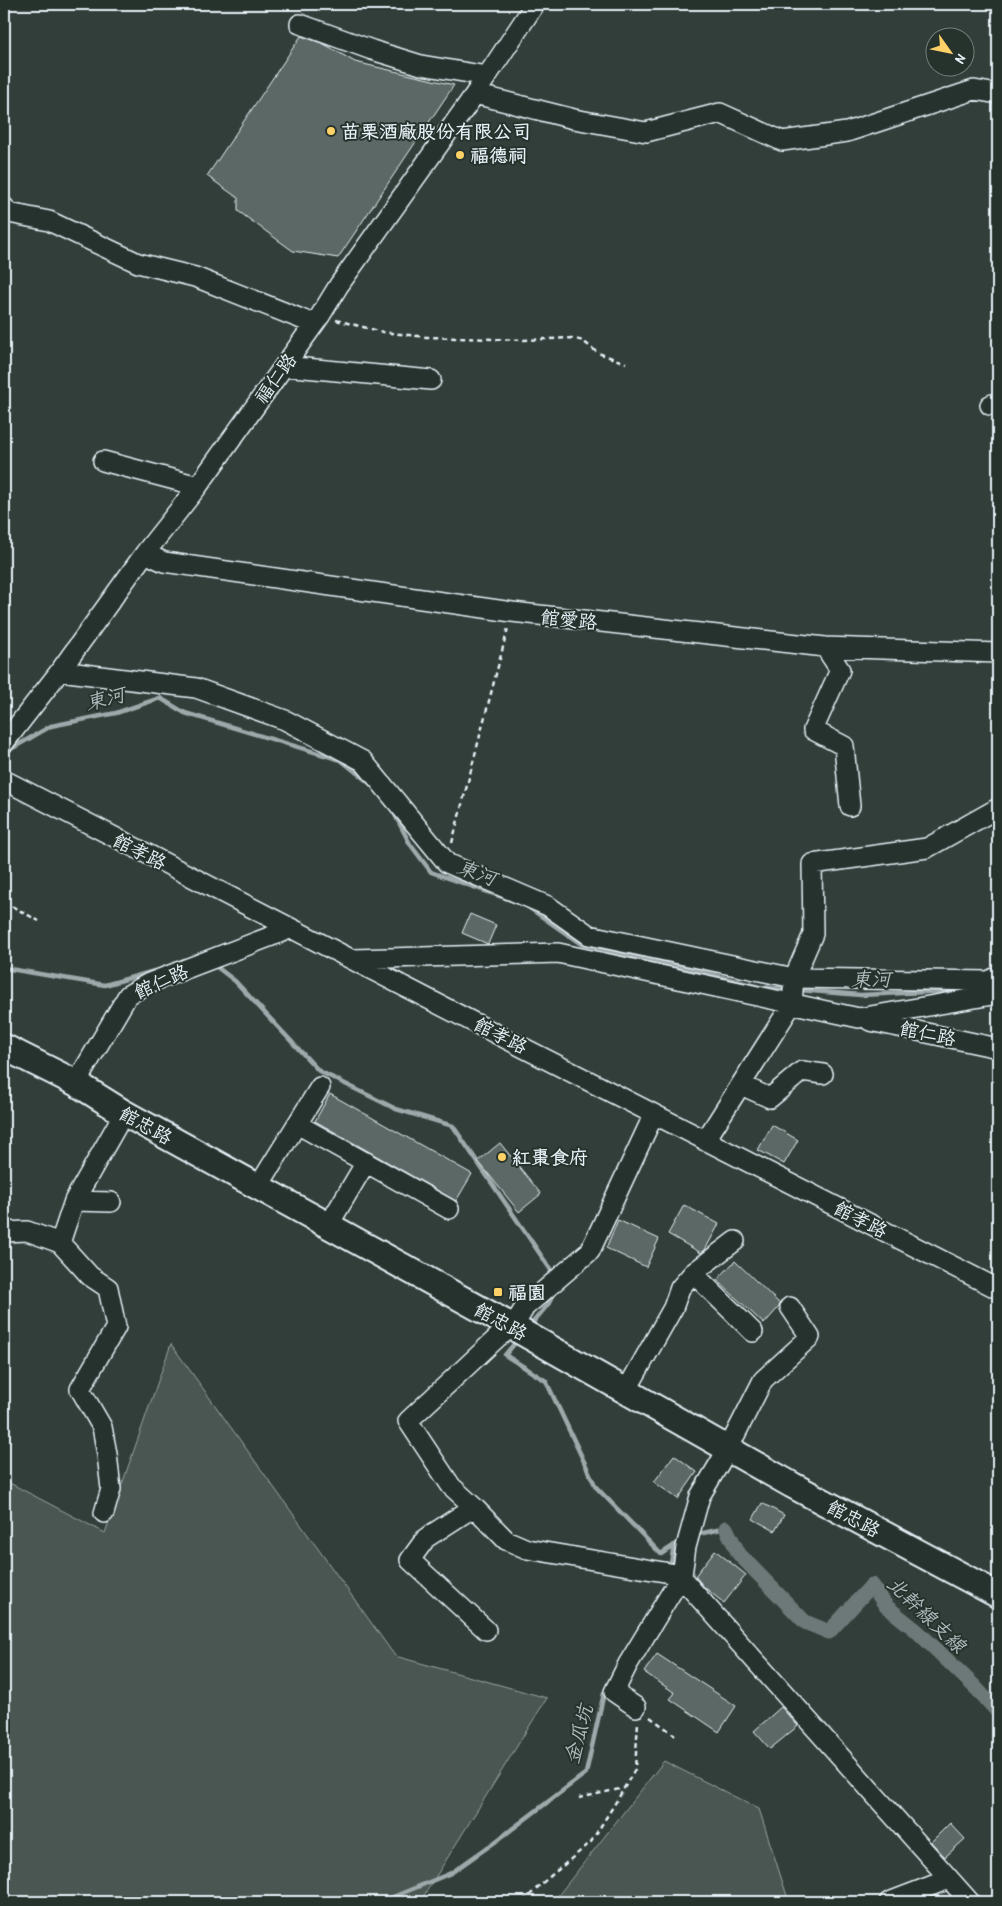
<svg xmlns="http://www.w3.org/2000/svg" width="1002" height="1906" font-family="'Patrick Hand','LXGW WenKai TC',sans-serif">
  <rect width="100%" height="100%" fill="#323e39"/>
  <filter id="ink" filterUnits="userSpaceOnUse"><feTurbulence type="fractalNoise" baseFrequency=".02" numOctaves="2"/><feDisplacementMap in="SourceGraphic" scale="10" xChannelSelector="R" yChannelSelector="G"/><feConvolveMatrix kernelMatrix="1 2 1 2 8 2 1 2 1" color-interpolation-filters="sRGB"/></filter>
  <g filter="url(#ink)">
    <path fill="#495651" stroke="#98a4a4" d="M171,1344L395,1656L547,1698L420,1902H4V1480L105,1533Z
      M664,1761L759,1809L789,1902H553Z"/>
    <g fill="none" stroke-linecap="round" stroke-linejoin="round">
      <path stroke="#9ea9ab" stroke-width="4.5" d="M4,753L51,726L116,713L160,698L185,713L341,760L372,785
        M392,809L410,844L431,872L519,903
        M528,907L581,944L706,973L759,987L789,989
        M213,964L235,981L319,1071L396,1109L453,1126L555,1276
        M4,968L105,985L154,971
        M799,990L861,995L968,990
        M529,1327L550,1302L553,1292
        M519,1338L505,1355L546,1381L596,1487L661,1554L681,1541
        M694,1535L726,1528
        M670,1569L674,1545
        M392,1902L393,1897L451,1873L495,1842L586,1773L604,1693L607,1688"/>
      <path stroke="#6d7978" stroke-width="15" d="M726,1528L739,1554L805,1622L829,1632L872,1585L886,1606L917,1631L975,1687L998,1712"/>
    </g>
    <path fill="#5c6865" stroke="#e8f1f8" d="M301,36L324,44L355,62L454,85L338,258L293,251L238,211V198L207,176Z
      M470,914L496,925L488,944L462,933Z
      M330,1094L472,1174L456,1201L315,1121Z
      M772,1125L798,1140L784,1164L758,1150Z
      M500,1143L541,1194L519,1212L478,1161Z
      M684,1205L719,1224L705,1250L701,1253L668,1234Z
      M618,1220L659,1239L646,1267L606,1248Z
      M735,1261L780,1304L779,1307L764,1324L717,1280Z
      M674,1455L697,1472L678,1499L654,1482Z
      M762,1503L784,1515L775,1531L753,1519Z
      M715,1550L746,1575L724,1603L704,1587L695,1576Z
      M657,1654L736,1706L719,1732L670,1699L675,1693L644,1672Z
      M781,1707L798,1726L770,1749L754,1731Z
      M950,1823L965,1839L945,1857L931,1842Z"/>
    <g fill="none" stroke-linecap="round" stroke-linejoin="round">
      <defs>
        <path id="minor" d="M300,24L372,50L421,65L487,76
          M475,94L574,119L646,132L720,113L782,141L847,132L974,90L998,94
          M4,207L9,213L49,221L138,263L195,277L314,324
          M284,366L431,380
          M990,405L998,402
          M103,461L198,486
          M145,553L164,562L512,612L825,647L998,653
          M825,647L840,670L813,730L844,746L850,806
          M60,671L196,688L285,720L363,761L447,863L548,906L589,935L794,978L988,981L998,976
          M4,743L60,671L145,553L198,486L320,316L339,285L475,94L535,4
          M4,780C334,952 666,1121 998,1289
          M354,959L558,953L859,1018L998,994
          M870,1021L998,1048
          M76,1083L128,995L149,983L290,929
          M741,1085L770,1098L802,1071L823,1074
          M654,1114L590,1251L525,1307L513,1327L498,1337L408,1421L451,1486L474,1507L506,1540L527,1549L682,1575L685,1582L970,1902
          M297,1124L449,1209
          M705,1141L792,1004L794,978L813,934L812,864L927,848L998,808
          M258,1187L320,1087
          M74,1201L111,1202
          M328,1226L366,1162
          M4,1232L27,1231L60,1243L90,1276L108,1288L116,1327L80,1389L102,1427L107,1454L111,1489L104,1513
          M60,1243L74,1201L124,1113
          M693,1273L753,1332
          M626,1391L673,1308L680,1288L693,1273L735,1241
          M474,1507L426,1538L410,1560L486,1630
          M636,1707L614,1692L628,1664L682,1575L686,1547L700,1496L728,1449L763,1380L810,1337L790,1307
          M889,1902L949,1879"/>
        <path id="major" d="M4,1047L76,1083L124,1113L513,1327L792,1485L998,1595"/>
      </defs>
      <use href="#minor" stroke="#e8f1f8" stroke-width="22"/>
      <use href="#major" stroke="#e8f1f8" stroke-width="29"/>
      <path stroke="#e8f1f8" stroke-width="2.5" stroke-dasharray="5 4" stroke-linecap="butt" d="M336,320L383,332L426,337L524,340L572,338L583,341L598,353L626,363
        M452,843L508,628
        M4,902L39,921
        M650,1717L675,1735
        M579,1798L624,1788
        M523,1902L540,1885L591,1842L619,1797L635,1769L638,1722"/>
      <use href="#minor" stroke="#26332d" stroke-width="19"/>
      <use href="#major" stroke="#26332d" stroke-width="25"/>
    </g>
  </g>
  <g fill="#ffd166" stroke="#26332d" stroke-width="2">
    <circle cx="331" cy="131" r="5"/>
    <circle cx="460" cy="155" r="5"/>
    <circle cx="502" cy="1157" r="5"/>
    <rect x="493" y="1287" width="10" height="10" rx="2.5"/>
  </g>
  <g text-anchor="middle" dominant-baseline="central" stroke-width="4" stroke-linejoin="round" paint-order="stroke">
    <g font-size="19" font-weight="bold" fill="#e8f1f8" stroke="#26332d" text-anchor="start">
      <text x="341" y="131">苗栗酒廠股份有限公司</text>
      <text x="470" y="155">福德祠</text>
      <text x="512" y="1157">紅棗食府</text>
      <text x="508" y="1292">福園</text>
    </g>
    <g font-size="19" fill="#e8f1f8" stroke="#26332d">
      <text transform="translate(275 378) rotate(-54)">福仁路</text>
      <text transform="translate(569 619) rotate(6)">館愛路</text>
      <text transform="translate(140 851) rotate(27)">館孝路</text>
      <text transform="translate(161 981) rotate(-24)">館仁路</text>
      <text transform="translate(928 1033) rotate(12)">館仁路</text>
      <text transform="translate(501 1035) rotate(27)">館孝路</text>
      <text transform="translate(146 1125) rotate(29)">館忠路</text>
      <text transform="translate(861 1219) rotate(27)">館孝路</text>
      <text transform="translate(501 1321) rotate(29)">館忠路</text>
      <text transform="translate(854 1518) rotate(28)">館忠路</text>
    </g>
    <g font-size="20" font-style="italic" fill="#b1bbbe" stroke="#26332d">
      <text transform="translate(105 698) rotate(-14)">東河</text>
      <text transform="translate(477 872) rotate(20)">東河</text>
      <text x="871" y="978">東河</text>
      <text transform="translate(927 1614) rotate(44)">北幹線支線</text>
      <text transform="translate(578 1734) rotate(-75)">金瓜坑</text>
    </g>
  </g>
  <rect width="1002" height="1906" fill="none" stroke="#26332d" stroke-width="20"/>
  <rect x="10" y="10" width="982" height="1886" fill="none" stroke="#e8f1f8" stroke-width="2" filter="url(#ink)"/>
  <g transform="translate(950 52) rotate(123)"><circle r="24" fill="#26332d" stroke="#747f7e"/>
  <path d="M0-4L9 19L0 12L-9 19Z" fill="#ffd166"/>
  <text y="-8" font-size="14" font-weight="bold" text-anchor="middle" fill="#e8f1f8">N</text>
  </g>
</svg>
